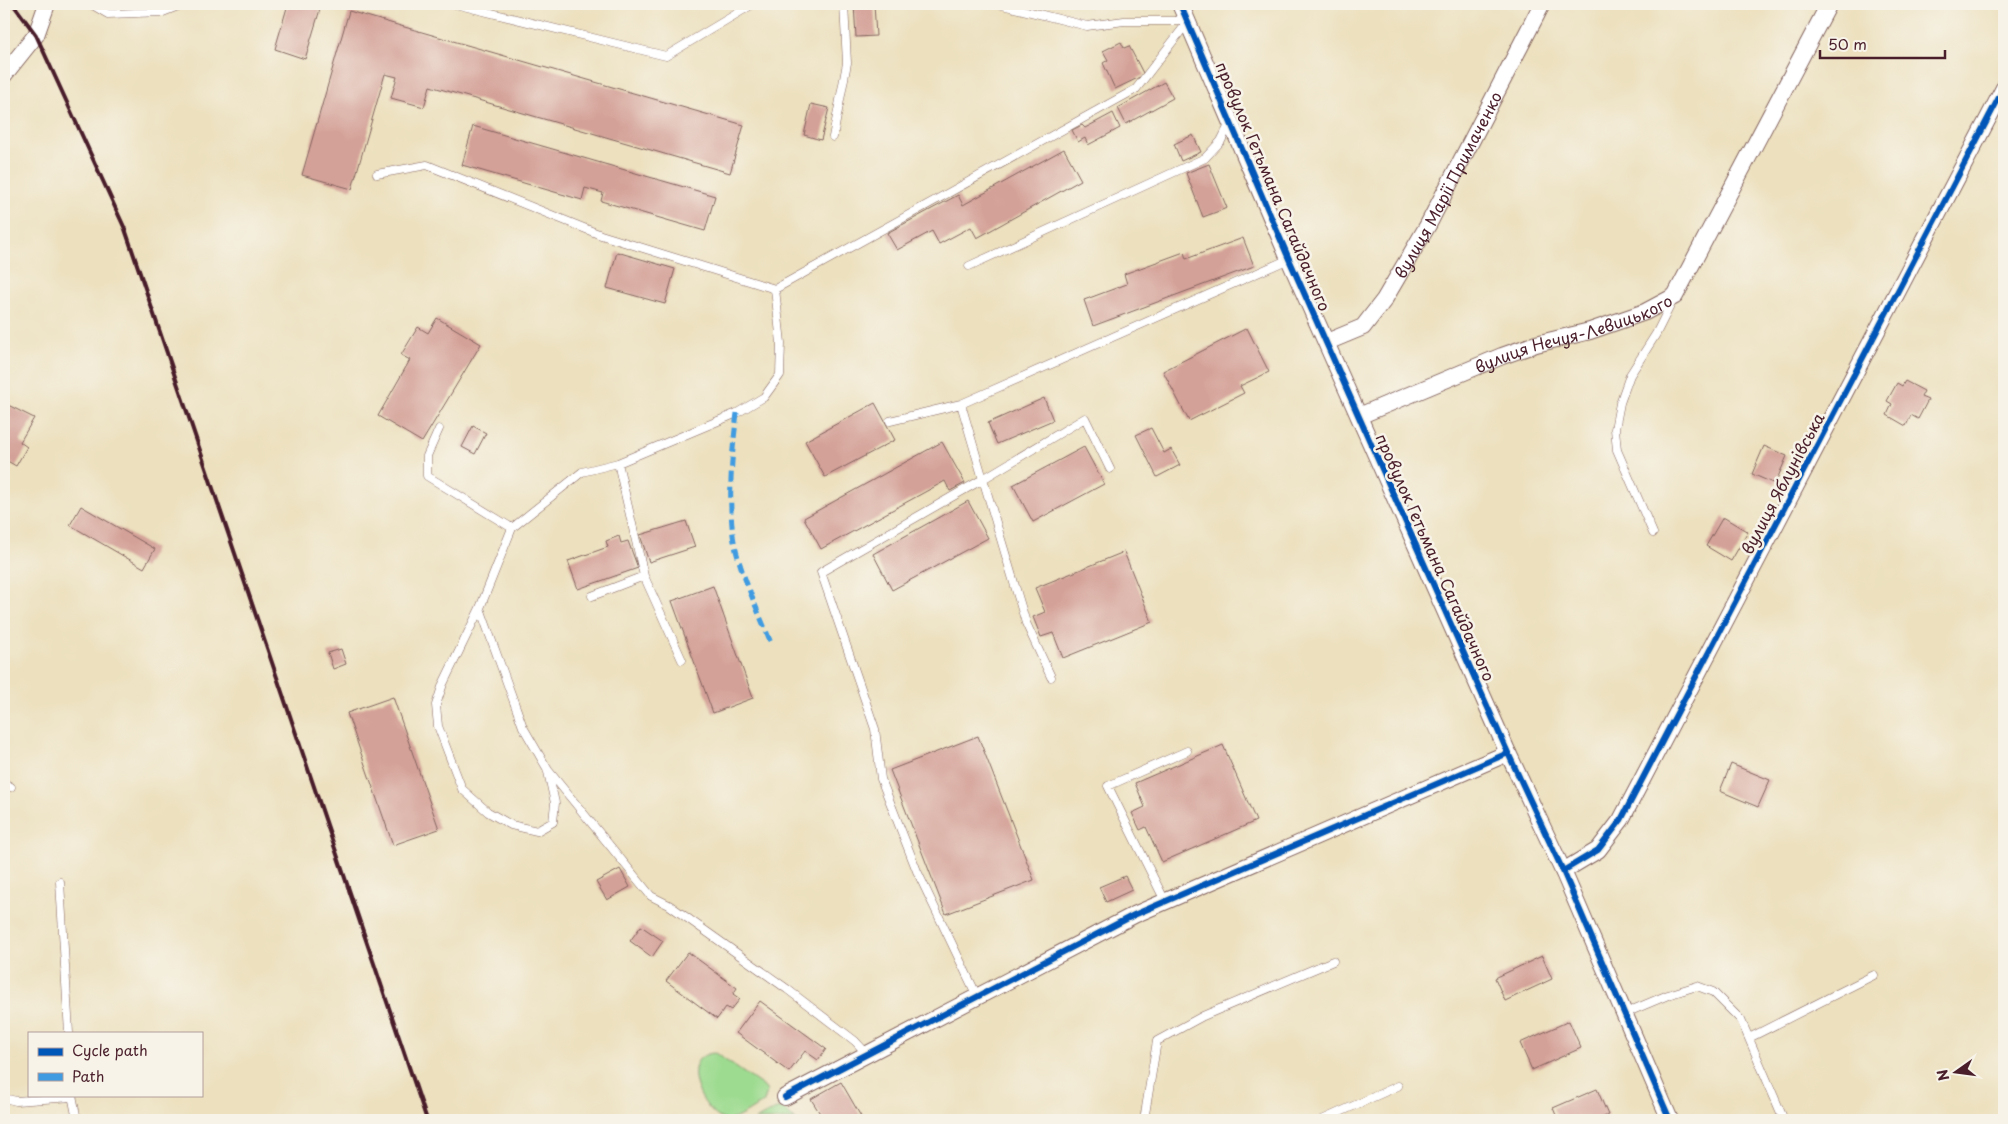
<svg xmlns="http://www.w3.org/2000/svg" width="2008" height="1124" font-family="'Playpen Sans',sans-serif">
  <rect width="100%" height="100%" fill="#f7f3e8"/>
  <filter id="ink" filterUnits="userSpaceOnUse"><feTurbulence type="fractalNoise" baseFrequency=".02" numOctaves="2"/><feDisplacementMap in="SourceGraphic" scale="10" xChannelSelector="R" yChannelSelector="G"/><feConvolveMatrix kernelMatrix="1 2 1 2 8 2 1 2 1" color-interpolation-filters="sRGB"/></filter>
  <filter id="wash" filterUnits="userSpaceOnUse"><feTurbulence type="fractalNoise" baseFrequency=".0096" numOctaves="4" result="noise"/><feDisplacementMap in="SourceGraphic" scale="20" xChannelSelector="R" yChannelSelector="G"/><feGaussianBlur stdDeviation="1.12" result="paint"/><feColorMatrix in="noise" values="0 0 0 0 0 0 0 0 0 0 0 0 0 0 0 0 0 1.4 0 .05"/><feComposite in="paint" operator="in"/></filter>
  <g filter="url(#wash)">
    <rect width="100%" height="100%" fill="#ece0be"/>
    <path fill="#9ddb90" stroke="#747d5e" d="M715,1053L763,1086L767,1091L764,1102C754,1107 742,1117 730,1120C707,1124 672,1055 715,1053Z
      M783,1108L795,1120H755L776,1109Z"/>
    <g id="blocks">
      <path fill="#d4a198" d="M288,4L321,6L305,59L275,49Z
        M854,4H874L876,36L856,37Z
        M349,11L744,125L730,173L430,86L424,107L391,98L397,77L385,74L352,189L302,175Z
        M1121,42L1124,48L1129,46L1144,75L1115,89L1103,63L1108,60L1103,51Z
        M1164,82L1173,98L1126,124L1118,108Z
        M811,104L829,108L821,140L804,135Z
        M1113,113L1120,128L1088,145L1085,138L1078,142L1072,130L1082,125L1085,128Z
        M473,126L715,196L705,231L601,201L603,193L585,188L582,200L462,165Z
        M1193,135L1201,152L1181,161L1174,144Z
        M1064,149L1081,180L977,238L971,227L939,244L932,231L897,250L887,233L958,195L963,205Z
        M1209,164L1227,208L1203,217L1186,173Z
        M1243,238L1254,266L1093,326L1084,300L1127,284L1124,274L1184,252L1186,259Z
        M617,252L675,269L665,304L607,288Z
        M437,318L481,344L422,442L378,416L410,360L401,355L418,327L428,333Z
        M1247,328L1269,372L1240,386L1244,393L1189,421L1163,371Z
        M1905,381L1924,391L1921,397L1928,400L1918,419L1911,415L1906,426L1887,415L1892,404L1887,401L1897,383L1902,386Z
        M1044,398L1053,420L997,444L988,423Z
        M4,403L34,418L20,442L27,447L16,466L4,459Z
        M875,403L895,440L825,477L805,441Z
        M473,426L486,433L475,454L462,447Z
        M1151,428L1164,453L1171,449L1180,465L1157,477L1136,435Z
        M942,442L965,483L950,491L945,481L821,549L804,518Z
        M1764,446L1787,456L1775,484L1752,474Z
        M1084,447L1104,484L1033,522L1013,485Z
        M968,501L988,538L892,590L873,554Z
        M81,506L155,549L144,568L70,525Z
        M1723,517L1748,532L1731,561L1706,546Z
        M686,521L695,547L649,562L640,535Z
        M619,536L621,543L628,541L638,568L578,589L568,561L608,547L606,541Z
        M1124,552L1152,622L1063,658L1053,633L1041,637L1033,617L1045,612L1035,588Z
        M713,586L753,698L713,713L672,601Z
        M341,649L346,664L333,669L328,653Z
        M393,697L439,829L393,845L347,713Z
        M978,736L1034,880L946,914L890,770Z
        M1223,745L1256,821L1162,862L1146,827L1140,830L1132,813L1145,807L1135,783Z
        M1731,764L1770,780L1758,807L1720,791Z
        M620,869L630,887L607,900L596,882Z
        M1125,876L1132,890L1106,902L1099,887Z
        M641,926L663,941L652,957L630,941Z
        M688,952L737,988L733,994L740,999L731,1010L726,1007L717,1019L666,981Z
        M1542,956L1552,979L1505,1001L1495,978Z
        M760,1001L826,1049L818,1060L805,1051L789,1072L736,1033Z
        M1569,1021L1581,1048L1532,1070L1520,1043Z
        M841,1082L863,1120H824L811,1099Z
        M1597,1089L1608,1115L1597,1120H1558L1553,1108Z"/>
    </g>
  </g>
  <g filter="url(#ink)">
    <use href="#blocks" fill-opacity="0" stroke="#83635e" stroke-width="1"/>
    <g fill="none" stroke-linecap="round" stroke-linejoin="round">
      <defs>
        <path id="service" d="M91,4L108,14L163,12L183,4
          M455,4L666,56L753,4
          M998,4L1087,26L1124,21H1188
          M833,137L847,63L844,4
          M377,174L427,165L601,235L775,289L1136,89L1187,23
          M969,266L1205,158L1221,141L1230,123
          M775,289L781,343L780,375L764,397L737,413L618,463L582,472L512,528L480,608L523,727L548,770L651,896L669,905L787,989L855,1041L867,1054
          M961,404L983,479L821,572L875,729L881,779L917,871L977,996
          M890,421L961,404L1289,259
          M439,429L427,456V476L512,528
          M618,463L644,576L682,660
          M1653,533L1617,450L1615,429L1620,403L1630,375L1656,334L1673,300
          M592,596L644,576
          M480,608L443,684L436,705L438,726L462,789L488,812L511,825L537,831L553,822L555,803L548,772
          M1051,677L1026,623L983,479L1085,418L1110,469
          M4,783L11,787
          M60,882L69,1033
          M1165,901L1108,786L1187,751
          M1623,1014L1668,995L1697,986L1713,992L1741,1020L1784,1120
          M1749,1038L1874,975
          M72,1095L77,1120
          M4,1098L16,1101L72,1097
          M1144,1120L1157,1041L1203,1016L1333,961
          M1322,1120L1398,1086"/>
        <g id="minor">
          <path d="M1180,4L1289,259L1508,753L1563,871L1670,1120"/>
          <path d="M4,75L36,35L47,4"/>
          <path id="s1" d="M1327,342L1363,327L1384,300L1428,225L1542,4"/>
          <path id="s2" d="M1359,416L1502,356L1536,344L1590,331L1645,312L1675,296L1829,4"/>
          <path d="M1563,871L1598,850L1621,820L2004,88"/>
          <path d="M785,1097L1134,915L1508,753"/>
        </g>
      </defs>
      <use href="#service" stroke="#83635e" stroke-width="9"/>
      <use href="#minor" stroke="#83635e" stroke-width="18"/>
      <use href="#service" stroke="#fff" stroke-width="8"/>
      <use href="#minor" stroke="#fff" stroke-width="16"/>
      <path stroke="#4a1f2b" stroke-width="4" d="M13,4L36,35L125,229L427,1120"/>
      <path stroke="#409be1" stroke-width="5" stroke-dasharray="10 5" stroke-linecap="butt" d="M737,413C732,453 728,494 733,535C737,566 759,613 771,643"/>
      <defs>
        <path id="cycleway" d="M1180,4L1289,259L1508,753L1563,871L1670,1120
          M1563,871L1598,850L1621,820L2004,88
          M785,1097L1134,915L1508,753"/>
      </defs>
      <use href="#cycleway" stroke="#f7f3e8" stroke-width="9"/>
      <use href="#cycleway" stroke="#0057b8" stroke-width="6"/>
    </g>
  </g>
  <g text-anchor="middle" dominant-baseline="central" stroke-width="5" stroke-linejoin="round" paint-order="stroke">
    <g font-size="16" fill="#4a1f2b" stroke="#f7f3e8">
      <text stroke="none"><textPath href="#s1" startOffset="205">вулиця Марії Примаченко</textPath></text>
      <text transform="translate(1274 186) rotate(67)">провулок Гетьмана Сагайдачного</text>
      <text stroke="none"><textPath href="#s2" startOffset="230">вулиця Нечуя-Левицького</textPath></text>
      <text transform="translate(1782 483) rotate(-62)">вулиця Яблунівська</text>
      <text transform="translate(1436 557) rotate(66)">провулок Гетьмана Сагайдачного</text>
    </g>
  </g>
  <rect width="2008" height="1124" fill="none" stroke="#f7f3e8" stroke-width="20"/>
  <rect x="28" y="1032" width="175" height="65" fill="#f7f3e8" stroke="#b29e9c"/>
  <rect x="38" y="1048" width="25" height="8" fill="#0057b8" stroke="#b29e9c"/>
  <text x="72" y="1056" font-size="15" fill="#4a1f2b">Cycle path</text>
  <rect x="38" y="1073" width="25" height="8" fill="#409be1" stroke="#b29e9c"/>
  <text x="72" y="1082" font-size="15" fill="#4a1f2b">Path</text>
  <g transform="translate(1956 1072) rotate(256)" stroke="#f7f3e8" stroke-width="4" paint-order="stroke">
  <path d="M0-4L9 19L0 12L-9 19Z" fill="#4a1f2b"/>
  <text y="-8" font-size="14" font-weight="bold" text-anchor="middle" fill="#4a1f2b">N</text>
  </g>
  <path d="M1820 50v8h125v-8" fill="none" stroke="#4a1f2b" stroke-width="2.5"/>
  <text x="1828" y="50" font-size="15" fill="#4a1f2b" stroke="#f7f3e8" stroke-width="4" paint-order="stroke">50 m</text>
</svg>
